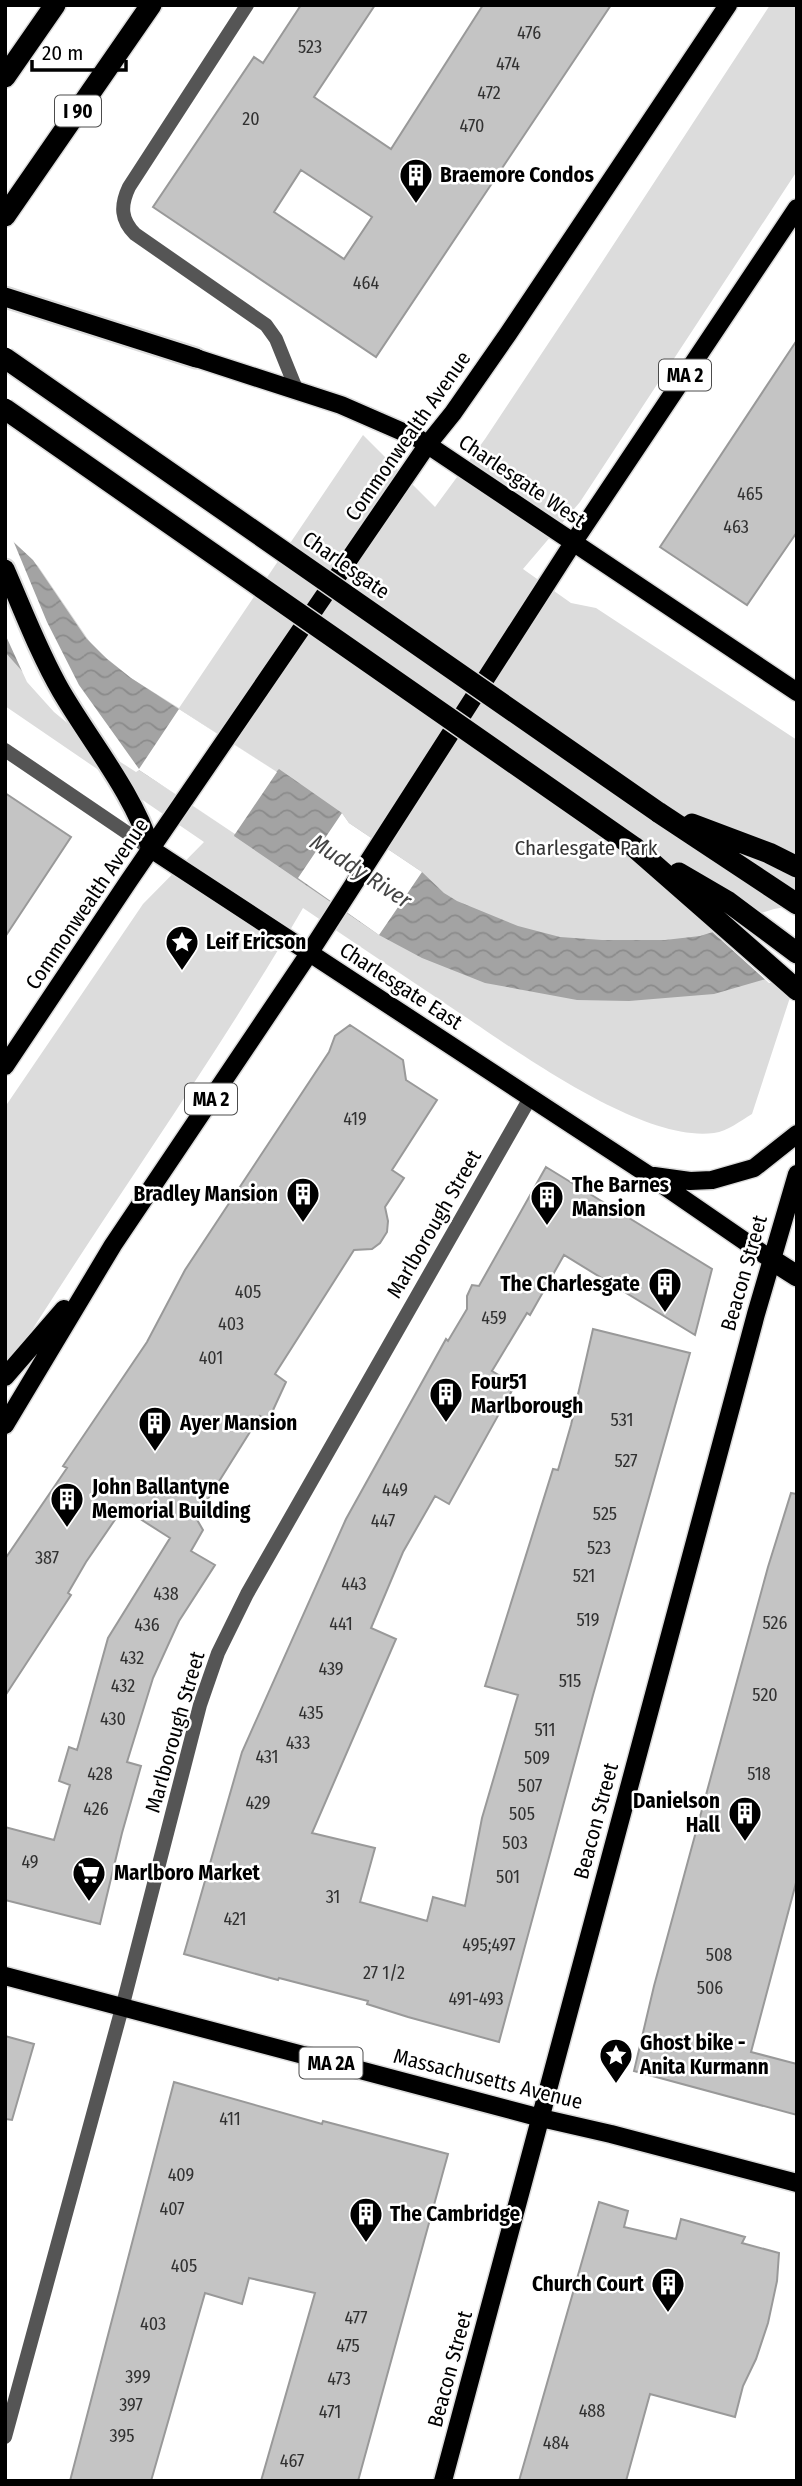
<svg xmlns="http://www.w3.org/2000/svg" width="802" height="2486" font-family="'Fira Sans Condensed',sans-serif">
  <defs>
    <pattern id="water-waves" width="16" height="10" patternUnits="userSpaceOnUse" patternTransform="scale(1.75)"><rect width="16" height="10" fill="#a3a3a3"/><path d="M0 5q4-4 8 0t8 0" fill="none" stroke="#8b8b8b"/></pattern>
  </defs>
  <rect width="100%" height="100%" fill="#fff"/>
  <path fill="#dcdcdc" d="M770,5H797V171L580,502L523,569L571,603L596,608L797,740V976L752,1114C740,1121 728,1131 714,1133C642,1143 517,1051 458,1012C406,977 354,943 303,908C210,1067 102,1217 5,1373V1107L143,904L204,842L5,706V534L38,566L94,648L131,678L179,708L363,435L435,507L485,439L591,279Z"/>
  <path fill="url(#water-waves)" d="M5,534L33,560L86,638L107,659L131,678L276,772L279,769L342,813L349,823L422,872L444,893L457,901L518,926L560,937L602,940H665L700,936L775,913L766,979L714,994L629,1001L577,1000L485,983L422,958L379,935L234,836L235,833L96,742L47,699L5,652Z"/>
  <path fill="#fff" d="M5,530L10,533L47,622L79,685L139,769L179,709L277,772L235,834L139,770L136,772L94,745L54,712L27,682L5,634Z
    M342,813L349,823L422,872L379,935L298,878Z
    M797,905V981L769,983L709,929L774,909Z"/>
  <path fill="#c4c4c4" stroke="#999" stroke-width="2" fill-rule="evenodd" d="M301,5H375L314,97L391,149L483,5H611L376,357L153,207L254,57L263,63ZM301,170L372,217L344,259L274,212Z
    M797,340V532L747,605L660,547Z
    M5,793L71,837L5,937Z
    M350,1025L403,1060L406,1080L437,1100L392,1170L404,1178L385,1207L388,1221L387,1232L380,1243L372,1249L354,1250L275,1374L286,1382L268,1421L260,1416L196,1518L203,1530L191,1551L215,1565L179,1621L153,1678L127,1762L141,1766L122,1833L100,1924L5,1900V1827L54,1840L70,1785L59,1781L69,1747L77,1750L108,1638L170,1538L123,1508L86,1562L68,1593L71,1595L5,1696V1559L67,1468L63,1466L147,1342L185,1270L329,1052L335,1036Z
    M546,1167L712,1269L695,1335L564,1255L530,1315L527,1313L492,1371L515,1385L449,1504L435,1496L403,1552L371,1628L396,1639L312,1833L375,1848L360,1902L427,1921L433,1897L465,1906L482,1818L518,1695L485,1686L553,1469L558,1470L571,1425L593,1329L690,1353L593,1695L499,2042L408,2017L367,2004L368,2001L279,1978L278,1980L184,1954L242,1752L346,1519L446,1339L448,1341L467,1309V1296L472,1285L479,1286Z
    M791,1493L797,1494V1879L751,2052L797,2064V2115L634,2071L654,1986L768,1567Z
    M5,2036L34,2044L12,2120L5,2119Z
    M174,2082L322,2124L323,2121L448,2154L358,2481H261L315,2293L249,2278L242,2304L205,2293L151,2481H70Z
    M599,2202L628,2211L624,2227L676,2239L681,2219L745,2237L742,2243L779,2253L777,2281L768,2323L756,2359L743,2386L735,2417L650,2394L626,2481H519Z"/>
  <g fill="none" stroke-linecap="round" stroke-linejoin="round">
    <defs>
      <path id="primary" d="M196,358L341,405L419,439L797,692
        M151,849L647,1174L772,1260
        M5,1066L128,882L428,444L453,413L508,334L728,5
        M654,1176L690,1181L712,1180L754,1168L797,1134
        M5,1377L64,1309
        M5,1425L113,1245L310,952L573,543L797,208
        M5,1976L541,2118L611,2134L797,2183
        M443,2481L756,1314L797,1174"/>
      <path id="trunk" d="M5,297L196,358
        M5,569C23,610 39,653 61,691C92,744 132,791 151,849"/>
      <path id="motorway" d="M5,77L55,5
        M5,216L151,5
        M658,812L797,904
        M692,824L769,853L797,867
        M634,847L797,990
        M679,873L727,901L797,953
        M772,1260L797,1276"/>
    </defs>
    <use href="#primary" stroke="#dbdbdb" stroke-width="21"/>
    <use href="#trunk" stroke="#dbdbdb" stroke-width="23"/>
    <use href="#motorway" stroke="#dbdbdb" stroke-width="24"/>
    <path stroke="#555" stroke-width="14" d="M247,5L129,187C120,206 121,220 135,234L266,325L276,339L297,391
      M5,750L151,849
      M5,2437L122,2008L200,1705L218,1653L247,1594L530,1098"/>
    <use href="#primary" stroke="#000" stroke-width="18"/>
    <use href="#trunk" stroke="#000" stroke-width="19"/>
    <use href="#motorway" stroke="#000" stroke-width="21"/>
    <defs>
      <path id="motorway-bridge" d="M5,358L658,812
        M5,409L634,847"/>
    </defs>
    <use href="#motorway-bridge" stroke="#dbdbdb" stroke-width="24" stroke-linecap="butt"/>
    <use href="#motorway-bridge" stroke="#000" stroke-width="21"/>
  </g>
  <defs>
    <symbol id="building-pin" viewBox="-11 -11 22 30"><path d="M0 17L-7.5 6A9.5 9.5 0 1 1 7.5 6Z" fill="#000" stroke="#fff"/><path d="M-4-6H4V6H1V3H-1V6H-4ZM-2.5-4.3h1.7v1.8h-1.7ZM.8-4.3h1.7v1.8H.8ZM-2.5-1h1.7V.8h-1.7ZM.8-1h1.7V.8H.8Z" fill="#fff"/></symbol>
    <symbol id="sight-pin" viewBox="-11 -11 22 30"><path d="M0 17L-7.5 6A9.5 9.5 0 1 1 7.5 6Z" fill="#000" stroke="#fff"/><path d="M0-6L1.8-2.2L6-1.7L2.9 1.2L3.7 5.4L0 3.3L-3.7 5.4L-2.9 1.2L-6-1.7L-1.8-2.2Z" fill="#fff"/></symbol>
    <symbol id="supermarket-pin" viewBox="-11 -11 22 30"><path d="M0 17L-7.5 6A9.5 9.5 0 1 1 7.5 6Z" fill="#000" stroke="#fff"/><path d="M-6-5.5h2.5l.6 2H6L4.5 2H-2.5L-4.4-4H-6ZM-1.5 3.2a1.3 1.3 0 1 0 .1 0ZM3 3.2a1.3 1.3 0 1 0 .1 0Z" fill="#fff"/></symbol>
  </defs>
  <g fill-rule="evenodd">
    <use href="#building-pin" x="397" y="156" width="38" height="52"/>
    <use href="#sight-pin" x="163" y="923" width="38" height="52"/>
    <use href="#building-pin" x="284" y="1175" width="38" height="52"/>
    <use href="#building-pin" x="528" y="1178" width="38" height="52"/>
    <use href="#building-pin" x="646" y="1265" width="38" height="52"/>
    <use href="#building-pin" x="427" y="1375" width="38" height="52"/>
    <use href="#building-pin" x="136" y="1404" width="38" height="52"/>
    <use href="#building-pin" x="48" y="1480" width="38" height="52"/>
    <use href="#building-pin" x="726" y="1794" width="38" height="52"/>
    <use href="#supermarket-pin" x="70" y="1854" width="38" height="52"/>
    <use href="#sight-pin" x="597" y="2036" width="38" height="52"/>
    <use href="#building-pin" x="347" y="2195" width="38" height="52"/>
    <use href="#building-pin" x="649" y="2265" width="38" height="52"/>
  </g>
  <g text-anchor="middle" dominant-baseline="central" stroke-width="5" stroke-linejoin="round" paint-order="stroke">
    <g font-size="18" fill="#313131">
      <text x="529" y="33">476</text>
      <text x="310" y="47">523</text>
      <text x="508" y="64">474</text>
      <text x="489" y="93">472</text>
      <text x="251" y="119">20</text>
      <text x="472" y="126">470</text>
      <text x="366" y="283">464</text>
      <text x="750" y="494">465</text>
      <text x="736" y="527">463</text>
      <text x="355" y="1119">419</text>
      <text x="248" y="1292">405</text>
      <text x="494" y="1318">459</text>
      <text x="231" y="1324">403</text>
      <text x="211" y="1358">401</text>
      <text x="622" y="1420">531</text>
      <text x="626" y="1461">527</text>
      <text x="395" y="1490">449</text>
      <text x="605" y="1514">525</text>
      <text x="383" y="1521">447</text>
      <text x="599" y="1548">523</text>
      <text x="47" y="1558">387</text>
      <text x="584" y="1576">521</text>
      <text x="354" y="1584">443</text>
      <text x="166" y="1594">438</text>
      <text x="588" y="1620">519</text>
      <text x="775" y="1623">526</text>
      <text x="341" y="1624">441</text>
      <text x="147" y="1625">436</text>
      <text x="132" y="1658">432</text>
      <text x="331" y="1669">439</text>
      <text x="570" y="1681">515</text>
      <text x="123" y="1686">432</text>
      <text x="765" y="1695">520</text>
      <text x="311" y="1713">435</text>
      <text x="113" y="1719">430</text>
      <text x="545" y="1730">511</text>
      <text x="298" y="1743">433</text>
      <text x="267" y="1757">431</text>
      <text x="537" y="1758">509</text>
      <text x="100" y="1774">428</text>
      <text x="759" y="1774">518</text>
      <text x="530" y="1786">507</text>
      <text x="258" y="1803">429</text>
      <text x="96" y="1809">426</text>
      <text x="522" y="1814">505</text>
      <text x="515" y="1843">503</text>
      <text x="30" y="1862">49</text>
      <text x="508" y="1877">501</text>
      <text x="333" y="1897">31</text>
      <text x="235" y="1919">421</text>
      <text x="489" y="1945">495;497</text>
      <text x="719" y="1955">508</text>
      <text x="384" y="1973">27 1/2</text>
      <text x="710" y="1988">506</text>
      <text x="476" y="1999">491-493</text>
      <text x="230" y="2119">411</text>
      <text x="181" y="2175">409</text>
      <text x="172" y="2209">407</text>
      <text x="184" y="2266">405</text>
      <text x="356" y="2318">477</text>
      <text x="153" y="2324">403</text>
      <text x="348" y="2346">475</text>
      <text x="138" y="2377">399</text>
      <text x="339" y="2379">473</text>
      <text x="131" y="2405">397</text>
      <text x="592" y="2411">488</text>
      <text x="330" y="2412">471</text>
      <text x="122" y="2436">395</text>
      <text x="556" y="2443">484</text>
      <text x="292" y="2461">467</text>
    </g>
    <g fill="#fff" stroke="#4c4c4c" stroke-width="2">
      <rect x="55" y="95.5" width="46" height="31" rx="5"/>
      <rect x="659" y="359.5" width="52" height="31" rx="5"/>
      <rect x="185" y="1083.5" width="52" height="31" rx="5"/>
      <rect x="299.5" y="2047.5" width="63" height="31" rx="5"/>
    </g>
    <g font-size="19" font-weight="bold" fill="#000">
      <text x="78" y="111">I 90</text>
      <text x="685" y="375">MA 2</text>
      <text x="211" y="1099">MA 2</text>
      <text x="331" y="2063">MA 2A</text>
    </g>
    <g font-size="21" font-weight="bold" fill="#000" stroke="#fff" text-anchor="start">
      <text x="440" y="175">Braemore Condos</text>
      <text x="206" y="942">Leif Ericson</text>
      <text x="572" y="1185">The Barnes<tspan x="572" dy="24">Mansion</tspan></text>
      <text x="278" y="1194" text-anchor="end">Bradley Mansion</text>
      <text x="640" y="1284" text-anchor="end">The Charlesgate</text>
      <text x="471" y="1382">Four51<tspan x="471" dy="24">Marlborough</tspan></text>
      <text x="180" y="1423">Ayer Mansion</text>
      <text x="92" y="1487">John Ballantyne<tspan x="92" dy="24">Memorial Building</tspan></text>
      <text x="720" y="1801" text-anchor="end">Danielson<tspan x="720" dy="24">Hall</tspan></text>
      <text x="114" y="1873">Marlboro Market</text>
      <text x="640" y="2043">Ghost bike -<tspan x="640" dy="24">Anita Kurmann</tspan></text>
      <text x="390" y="2214">The Cambridge</text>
      <text x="644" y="2284" text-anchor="end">Church Court</text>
    </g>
    <g font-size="21" fill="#000" stroke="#fff">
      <text transform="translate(408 436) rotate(-55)">Commonwealth Avenue</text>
      <text transform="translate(522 481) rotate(34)">Charlesgate West</text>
      <text transform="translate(346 565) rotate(35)">Charlesgate</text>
      <text transform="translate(87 904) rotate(-56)">Commonwealth Avenue</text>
      <text transform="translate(401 986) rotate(33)">Charlesgate East</text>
      <text transform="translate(434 1224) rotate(-60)">Marlborough Street</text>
      <text transform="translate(744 1273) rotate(-74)">Beacon Street</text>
      <text transform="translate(175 1732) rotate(-74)">Marlborough Street</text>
      <text transform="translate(596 1821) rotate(-75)">Beacon Street</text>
      <text transform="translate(488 2079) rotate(14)">Massachusetts Avenue</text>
      <text transform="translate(450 2369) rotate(-75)">Beacon Street</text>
    </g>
    <g font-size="21" fill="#333" stroke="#fff">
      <text x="586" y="848">Charlesgate Park</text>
    </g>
    <g font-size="23" font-style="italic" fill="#444" stroke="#fff">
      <text transform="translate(361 871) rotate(33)">Muddy River</text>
    </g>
  </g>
  <rect width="802" height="2486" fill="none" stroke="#000000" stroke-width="14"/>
  <path d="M32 60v10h94v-10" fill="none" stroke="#000000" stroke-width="3.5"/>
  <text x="42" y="60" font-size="21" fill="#000000" stroke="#ffffff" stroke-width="5" paint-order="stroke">20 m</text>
</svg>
